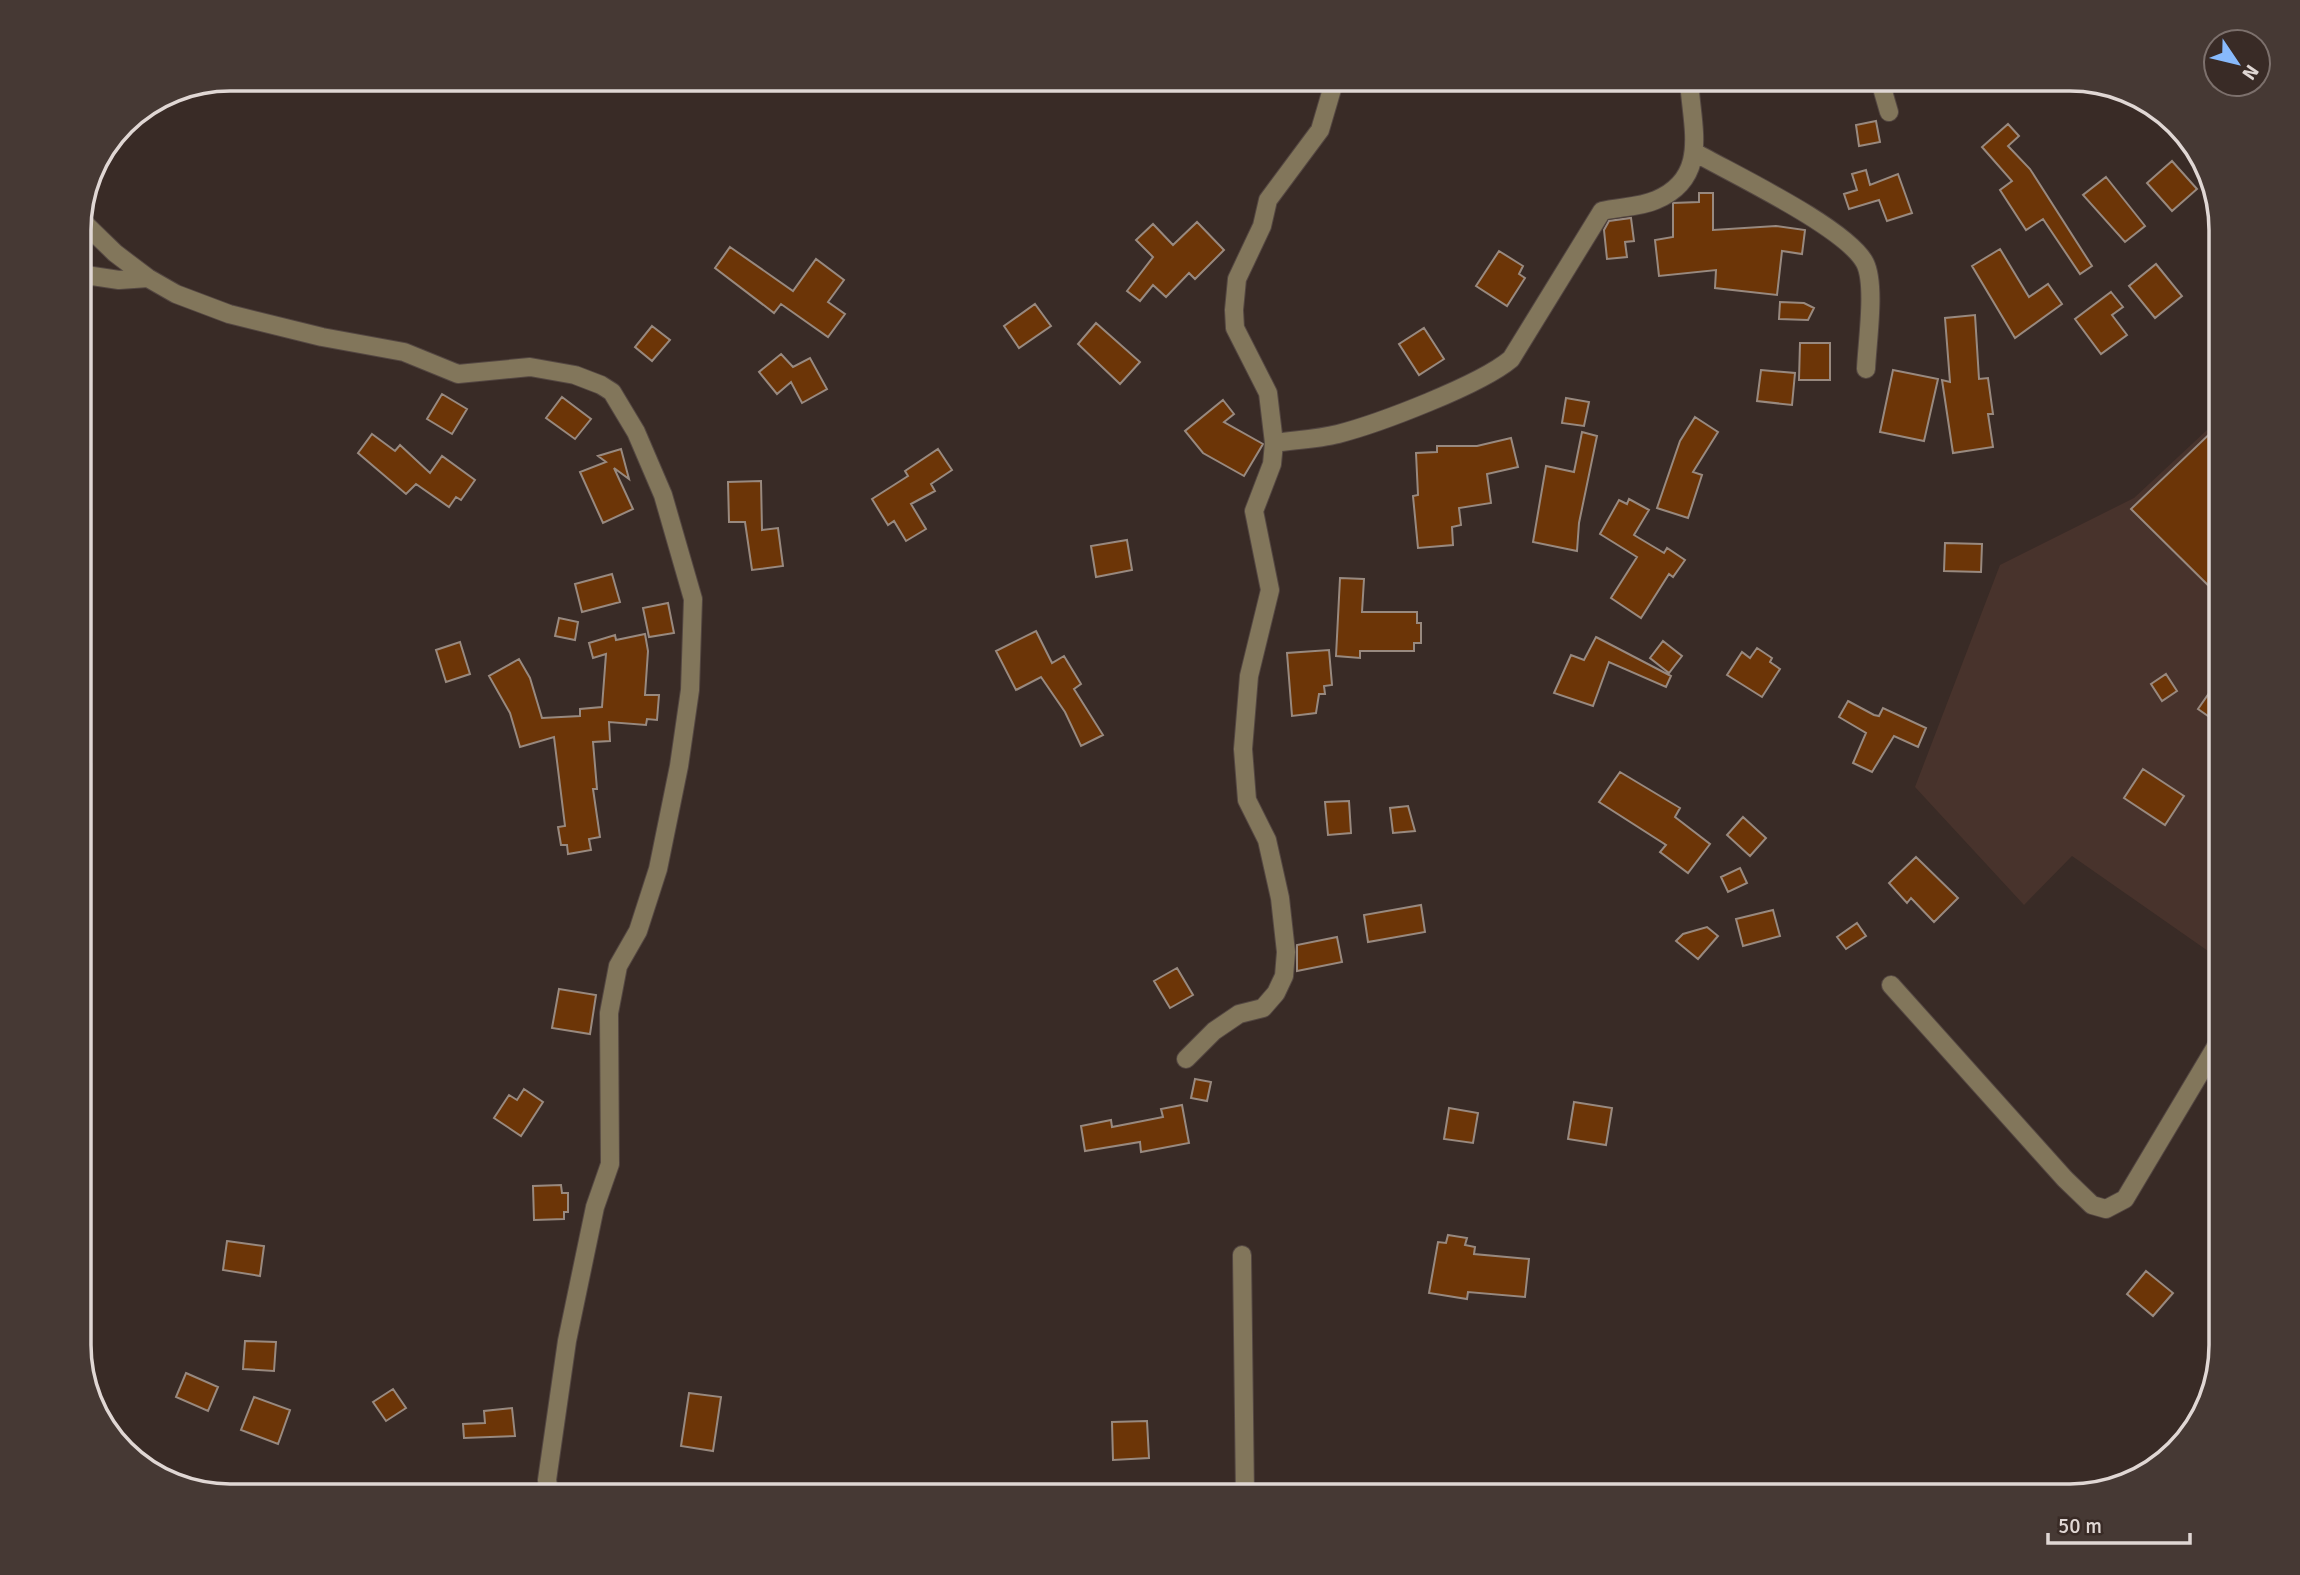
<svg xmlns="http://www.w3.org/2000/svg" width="2300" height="1575" font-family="Signika,sans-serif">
  <rect width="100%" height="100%" fill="#392b26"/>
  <path fill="#48332c" d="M2221,417V937L2208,951L2072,856L2024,905L1915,787L2000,565L2134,498Z"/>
  <path fill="#6c3507" stroke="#98897f" stroke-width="2" d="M1876,121L1880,142L1859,146L1856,125Z
    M2008,124L2019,136L2008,146L2030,169L2092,266L2080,274L2043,219L2026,230L2000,190L2012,181L1982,147Z
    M2172,161L2197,189L2172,211L2147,183Z
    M1866,170L1870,185L1898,174L1912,213L1887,221L1879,200L1849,209L1844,194L1857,190L1852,174Z
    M2106,177L2145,226L2125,242L2083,195Z
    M1699,193H1713V230L1776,226L1805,230L1802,254L1782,251L1777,295L1715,288L1716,270L1659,276L1655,240L1673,237V203L1699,202Z
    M1631,218L1634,241L1625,242L1627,257L1607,259L1604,230L1609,221Z
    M1197,222L1224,250L1195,279L1189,273L1166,297L1153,285L1140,301L1127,291L1153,257L1136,240L1153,224L1173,245Z
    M730,247L793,291L816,259L844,280L828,302L845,314L828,337L781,304L774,313L715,268Z
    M2000,249L2029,297L2048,284L2062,304L2015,338L1972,266Z
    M1499,251L1523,266L1519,274L1525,278L1507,306L1476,286Z
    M2156,264L2182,296L2155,318L2129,286Z
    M2111,292L2123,307L2112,315L2127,335L2101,354L2075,319Z
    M1780,302L1804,303L1814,308L1808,320L1779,319Z
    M1035,304L1051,326L1019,348L1004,326Z
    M1975,315L1979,379L1988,378L1993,414H1988L1993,447L1953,453L1942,380L1950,382L1945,318Z
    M1096,323L1140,362L1120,384L1078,344Z
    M652,326L670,340L652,361L635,347Z
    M1424,328L1444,359L1419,375L1399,344Z
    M1800,343H1830V380H1799Z
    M781,354L793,367L810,358L827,389L802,403L791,382L777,394L759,372Z
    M1761,370L1795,373L1792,405L1757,401Z
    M1893,370L1938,379L1924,441L1880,432Z
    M442,394L467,409L452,434L427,419Z
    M562,397L591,419L575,439L546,418Z
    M1566,398L1589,402L1584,426L1562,423Z
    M1223,400L1234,414L1224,422L1263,444L1244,476L1203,453L1185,431Z
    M1695,417L1718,432L1693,472L1702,475L1688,518L1657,508L1680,441Z
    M2221,423V598L2131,509Z
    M1582,432L1597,436L1579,523L1577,551L1533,542L1546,466L1574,472Z
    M372,434L395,451L400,445L430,473L442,456L475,480L461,500L456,497L449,507L416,484L406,494L358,453Z
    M1511,438L1518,467L1487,474L1491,503L1459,508L1461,525L1452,527L1453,545L1418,548L1413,496L1418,495L1416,453L1437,452V446H1477Z
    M621,449L629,479L614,468L633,509L603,523L580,472L606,462L598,456Z
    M938,449L952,470L931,484L935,491L911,504L926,529L906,541L894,521L888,525L872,499L908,476L905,471Z
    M761,481L762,530L778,528L783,566L752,570L745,522H729L728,482Z
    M1629,499L1649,510L1634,535L1664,553L1667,548L1685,560L1673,577L1669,574L1641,618L1611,598L1637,557L1600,534L1619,500L1627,504Z
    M1127,540L1132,570L1096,577L1091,546Z
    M1945,543L1982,544L1981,572L1944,571Z
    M612,574L620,602L582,612L575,584Z
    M1340,578L1364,579L1362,612H1417V623H1421V643H1414V651H1360V658L1336,656Z
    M668,603L674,633L649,637L643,608Z
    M559,618L578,622L575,640L555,636Z
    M1036,631L1052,663L1064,656L1081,684L1074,689L1103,735L1081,746L1065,712L1041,677L1016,690L996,651Z
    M645,634L648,651L645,695H659L657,720L647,719L646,725L609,722L610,741L593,742L597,789H593L600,837L589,839L591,850L568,854L567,845H561L558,827L565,826L554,737L520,747L510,713L489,676L519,659L530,678L542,718L580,716V709L602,707L606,654L593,658L589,643L615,635L616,640Z
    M1596,637L1671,676L1666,687L1609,662L1593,706L1554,693L1571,655L1584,660Z
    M1663,641L1682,656L1669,673L1650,658Z
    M460,642L470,674L446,682L436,650Z
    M1757,648L1772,658L1770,662L1780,669L1762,697L1727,675L1742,652L1750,658Z
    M1329,650L1332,685L1324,686L1325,694H1319L1316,713L1292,716L1287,653Z
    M2166,674L2177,691L2162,701L2151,684Z
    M2221,676V725L2198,709Z
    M1848,701L1874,715L1879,716L1883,708L1926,728L1918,747L1894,736L1872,772L1853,763L1866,733L1839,717Z
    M2143,769L2184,796L2165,825L2124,798Z
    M1620,772L1680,808L1675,817L1710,844L1688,873L1660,852L1666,845L1599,802Z
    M1349,801L1351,833L1328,835L1325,802Z
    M1408,806L1415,831L1393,833L1390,808Z
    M1743,817L1766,838L1750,856L1727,835Z
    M1916,857L1958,898L1934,922L1911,898L1907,903L1889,883Z
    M1740,868L1747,883L1728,892L1721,877Z
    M1421,905L1425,932L1368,942L1364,915Z
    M1773,910L1780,936L1743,946L1736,919Z
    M1857,923L1866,936L1846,949L1837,937Z
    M1707,927L1718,936L1698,959L1676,941L1683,934Z
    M1337,937L1342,962L1297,971V945Z
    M1177,968L1193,995L1170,1008L1154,981Z
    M559,989L596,995L590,1034L552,1028Z
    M1195,1079L1211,1082L1207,1101L1191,1098Z
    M524,1089L543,1102L521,1136L494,1118L509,1095L517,1100Z
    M1574,1102L1612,1108L1606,1145L1568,1139Z
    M1182,1105L1189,1143L1141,1152L1140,1142L1085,1151L1081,1126L1111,1120L1112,1127L1163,1117L1161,1109Z
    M1449,1108L1478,1113L1473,1143L1444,1139Z
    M561,1185L562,1193H568V1212H564V1219L534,1220L533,1186Z
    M1448,1235L1467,1238L1465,1245L1475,1247L1474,1254L1529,1259L1525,1297L1468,1292L1467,1299L1429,1293L1438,1242L1446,1243Z
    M227,1241L264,1246L260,1276L223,1270Z
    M2146,1271L2173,1293L2153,1316L2127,1294Z
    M245,1341L276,1342L274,1371L243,1369Z
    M186,1373L218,1387L208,1411L176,1397Z
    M393,1389L406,1408L386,1421L373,1402Z
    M689,1393L721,1397L713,1451L681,1446Z
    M254,1397L290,1410L278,1444L241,1430Z
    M512,1408L515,1436L464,1438L463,1424L485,1423L484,1411Z
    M1147,1421L1149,1458L1113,1460L1112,1422Z"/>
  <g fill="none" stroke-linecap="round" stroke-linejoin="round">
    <defs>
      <path id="minor" d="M1873,79L1882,88L1889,112
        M1696,153C1733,174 1847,228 1865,263C1876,285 1867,343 1866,369
        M80,219L115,253L148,278L176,294L229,314L322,337L404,352L458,374L530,367L575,375L601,385L612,392L636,432L663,495L693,599L690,690L679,766L658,869L638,931L618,966L609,1013L610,1164L595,1207L567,1341L547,1480L550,1496
        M79,274L119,280L148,278
        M1274,443C1295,440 1318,439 1338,434C1380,423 1480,385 1511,359L1602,211C1619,207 1641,207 1656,200C1711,177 1691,125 1689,79
        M1891,985L2065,1179L2092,1205L2106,1209L2125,1199L2221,1038
        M1186,1059L1214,1031L1239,1014L1263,1008L1276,993L1284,976L1286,952L1280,898L1267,840L1247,800L1243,749L1249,676L1270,590L1254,511L1272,464L1274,443L1268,393L1235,328L1234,310L1237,279L1262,226L1268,200L1320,130L1335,79
        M1242,1255L1245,1496"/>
    </defs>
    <use href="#minor" stroke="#544742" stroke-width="20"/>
    <use href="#minor" stroke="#82765b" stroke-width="18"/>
  </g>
  <path d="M0 0H2300V1575H0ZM230 91H2070A139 139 0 0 1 2209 230V1345A139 139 0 0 1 2070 1484H230A139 139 0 0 1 91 1345V230A139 139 0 0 1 230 91Z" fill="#463934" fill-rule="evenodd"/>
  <path fill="none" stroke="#e0d7d4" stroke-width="3.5" d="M230 91H2070A139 139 0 0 1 2209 230V1345A139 139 0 0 1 2070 1484H230A139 139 0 0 1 91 1345V230A139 139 0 0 1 230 91Z"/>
  <g transform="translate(2237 63) rotate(125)"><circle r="33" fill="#392b26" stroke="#7c706c" stroke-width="2"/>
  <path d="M0-5L12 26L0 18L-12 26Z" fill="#88bafc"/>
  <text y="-10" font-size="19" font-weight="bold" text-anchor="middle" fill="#e0d7d4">N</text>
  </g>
  <path d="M2048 1533v10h142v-10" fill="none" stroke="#e0d7d4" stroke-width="3.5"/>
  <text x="2058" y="1533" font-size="21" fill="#e0d7d4" stroke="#392b26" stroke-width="5" paint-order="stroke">50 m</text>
</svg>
